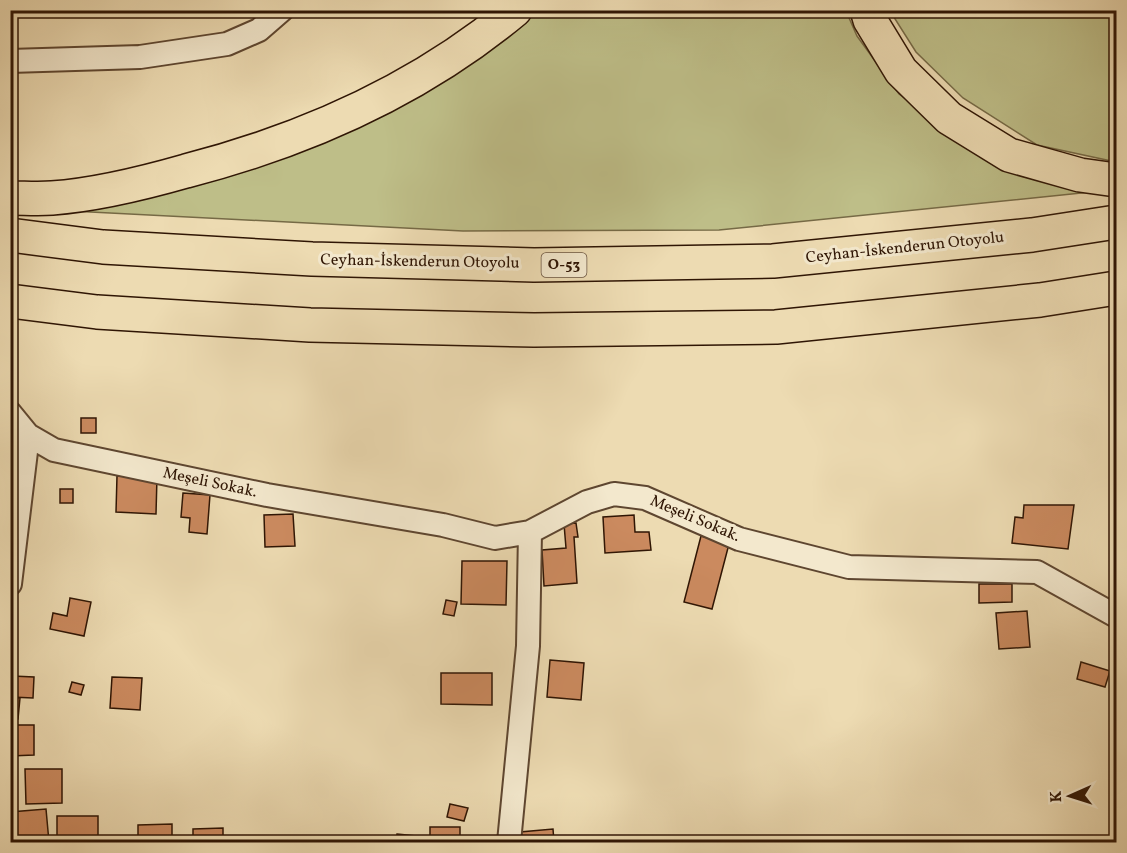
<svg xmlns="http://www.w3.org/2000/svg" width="1127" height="853" font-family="Vollkorn,serif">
  <rect width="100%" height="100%" fill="#eddbb2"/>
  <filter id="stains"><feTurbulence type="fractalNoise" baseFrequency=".00333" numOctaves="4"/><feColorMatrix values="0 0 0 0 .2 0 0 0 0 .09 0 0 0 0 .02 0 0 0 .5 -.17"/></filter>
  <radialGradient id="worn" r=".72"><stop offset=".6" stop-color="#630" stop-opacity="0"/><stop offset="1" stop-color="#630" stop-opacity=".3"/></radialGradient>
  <path fill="#bebe88" stroke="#766a46" stroke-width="1.5" d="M529,10L846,11L857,36L899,94L988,157L1091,192L719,230L463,231L71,211L356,126L413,100Z
    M890,11H1116V162L1037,145L963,98L916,52Z"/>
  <path fill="#cb8a5f" stroke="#2f1504" stroke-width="1.5" d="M81,418H96V433H81Z
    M117,476L157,477L156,514L116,512Z
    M60,489H73V503H60Z
    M183,493L210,495L207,534L189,532L190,518L181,517Z
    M1024,505H1074L1068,549L1012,543L1015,517L1023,518Z
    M293,514L295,546L265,547L264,515Z
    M634,515L635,532H649L651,550L605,553L603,517Z
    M576,523L578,537H574L577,583L544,586L542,550L566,548L564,524Z
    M701,536L729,544L712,609L684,602Z
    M462,561H507L506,605L461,604Z
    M979,584H1012V602L979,603Z
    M70,598L91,602L84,636L50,629L53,613L67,616Z
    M446,600L457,602L454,616L443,614Z
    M1027,611L1030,647L999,649L996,613Z
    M550,660L584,663L581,700L547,697Z
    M1081,662L1110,671L1105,687L1077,679Z
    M441,673H492V705L441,704Z
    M12,676L34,677L33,698L11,697Z
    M112,677L142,678L140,710L110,708Z
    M72,682L84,685L81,695L69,692Z
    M10,697L20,698L18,719L10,718Z
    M10,725H34V755L10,756Z
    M25,769H62V803L26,804Z
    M450,804L468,808L464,821L447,817Z
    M46,809L49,842H12L10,812Z
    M57,816H98V842H57Z
    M172,824V842H138V825Z
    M430,827H460V839H430Z
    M223,828V840H235V842H193V829Z
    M553,829L554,842H521L520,832Z
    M397,834L416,836V842H396Z"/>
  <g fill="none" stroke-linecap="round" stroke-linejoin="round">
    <defs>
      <path id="street" d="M10,61L140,57L227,44L259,30L282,10
        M10,413L28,435L54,450L267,495L443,525L495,538L530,532L587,502L614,494L645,498L739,539L849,567L1037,572L1116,616
        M10,584L28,435
        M509,842L528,646L530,532"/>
      <path id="highway" d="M867,10L870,20L901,71L949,118L1009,155L1080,175L1116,180
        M10,198C24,198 38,199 52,198C95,195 144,183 186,171C306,140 419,90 515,10
        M10,235L103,247L312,259L534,265L773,261L1032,235L1116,222
        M10,301L97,312L310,325L534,330L776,327L1040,300L1116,288"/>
    </defs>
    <use href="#street" stroke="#5e4630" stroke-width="26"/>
    <use href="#highway" stroke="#2f1504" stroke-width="36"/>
    <use href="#street" stroke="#f3e8cd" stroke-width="22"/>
    <use href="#highway" stroke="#eddbb2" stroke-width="33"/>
  </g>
  <g text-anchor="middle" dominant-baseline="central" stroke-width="6" stroke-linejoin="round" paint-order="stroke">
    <rect fill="#f3e8cd" stroke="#6a5440" stroke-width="1.5" x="541.5" y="253" width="45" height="24" rx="4.5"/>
    <g font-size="15" font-weight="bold" fill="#2f1504">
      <text x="564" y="265">O-53</text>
    </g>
    <g font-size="16" fill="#2f1504" stroke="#f3e8cd">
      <text transform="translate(905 248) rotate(-6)">Ceyhan-İskenderun Otoyolu</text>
      <text transform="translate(420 262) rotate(1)">Ceyhan-İskenderun Otoyolu</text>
      <text transform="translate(210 483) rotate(12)">Meşeli Sokak.</text>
      <text transform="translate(695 519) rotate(23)">Meşeli Sokak.</text>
    </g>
  </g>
  <rect width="1127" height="853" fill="none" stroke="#eddbb2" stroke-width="36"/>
  <rect x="12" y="12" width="1103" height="829" fill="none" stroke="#2f1504" stroke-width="3"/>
  <rect x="18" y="18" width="1091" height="817" fill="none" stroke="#2f1504" stroke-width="1.5"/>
  <g transform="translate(1070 796) rotate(267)" stroke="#f3e8cd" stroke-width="4.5" paint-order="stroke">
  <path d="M0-4.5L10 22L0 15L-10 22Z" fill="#2f1504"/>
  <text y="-9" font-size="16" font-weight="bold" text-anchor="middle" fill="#2f1504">K</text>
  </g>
  <rect width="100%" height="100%" filter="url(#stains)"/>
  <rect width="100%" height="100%" fill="url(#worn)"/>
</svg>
